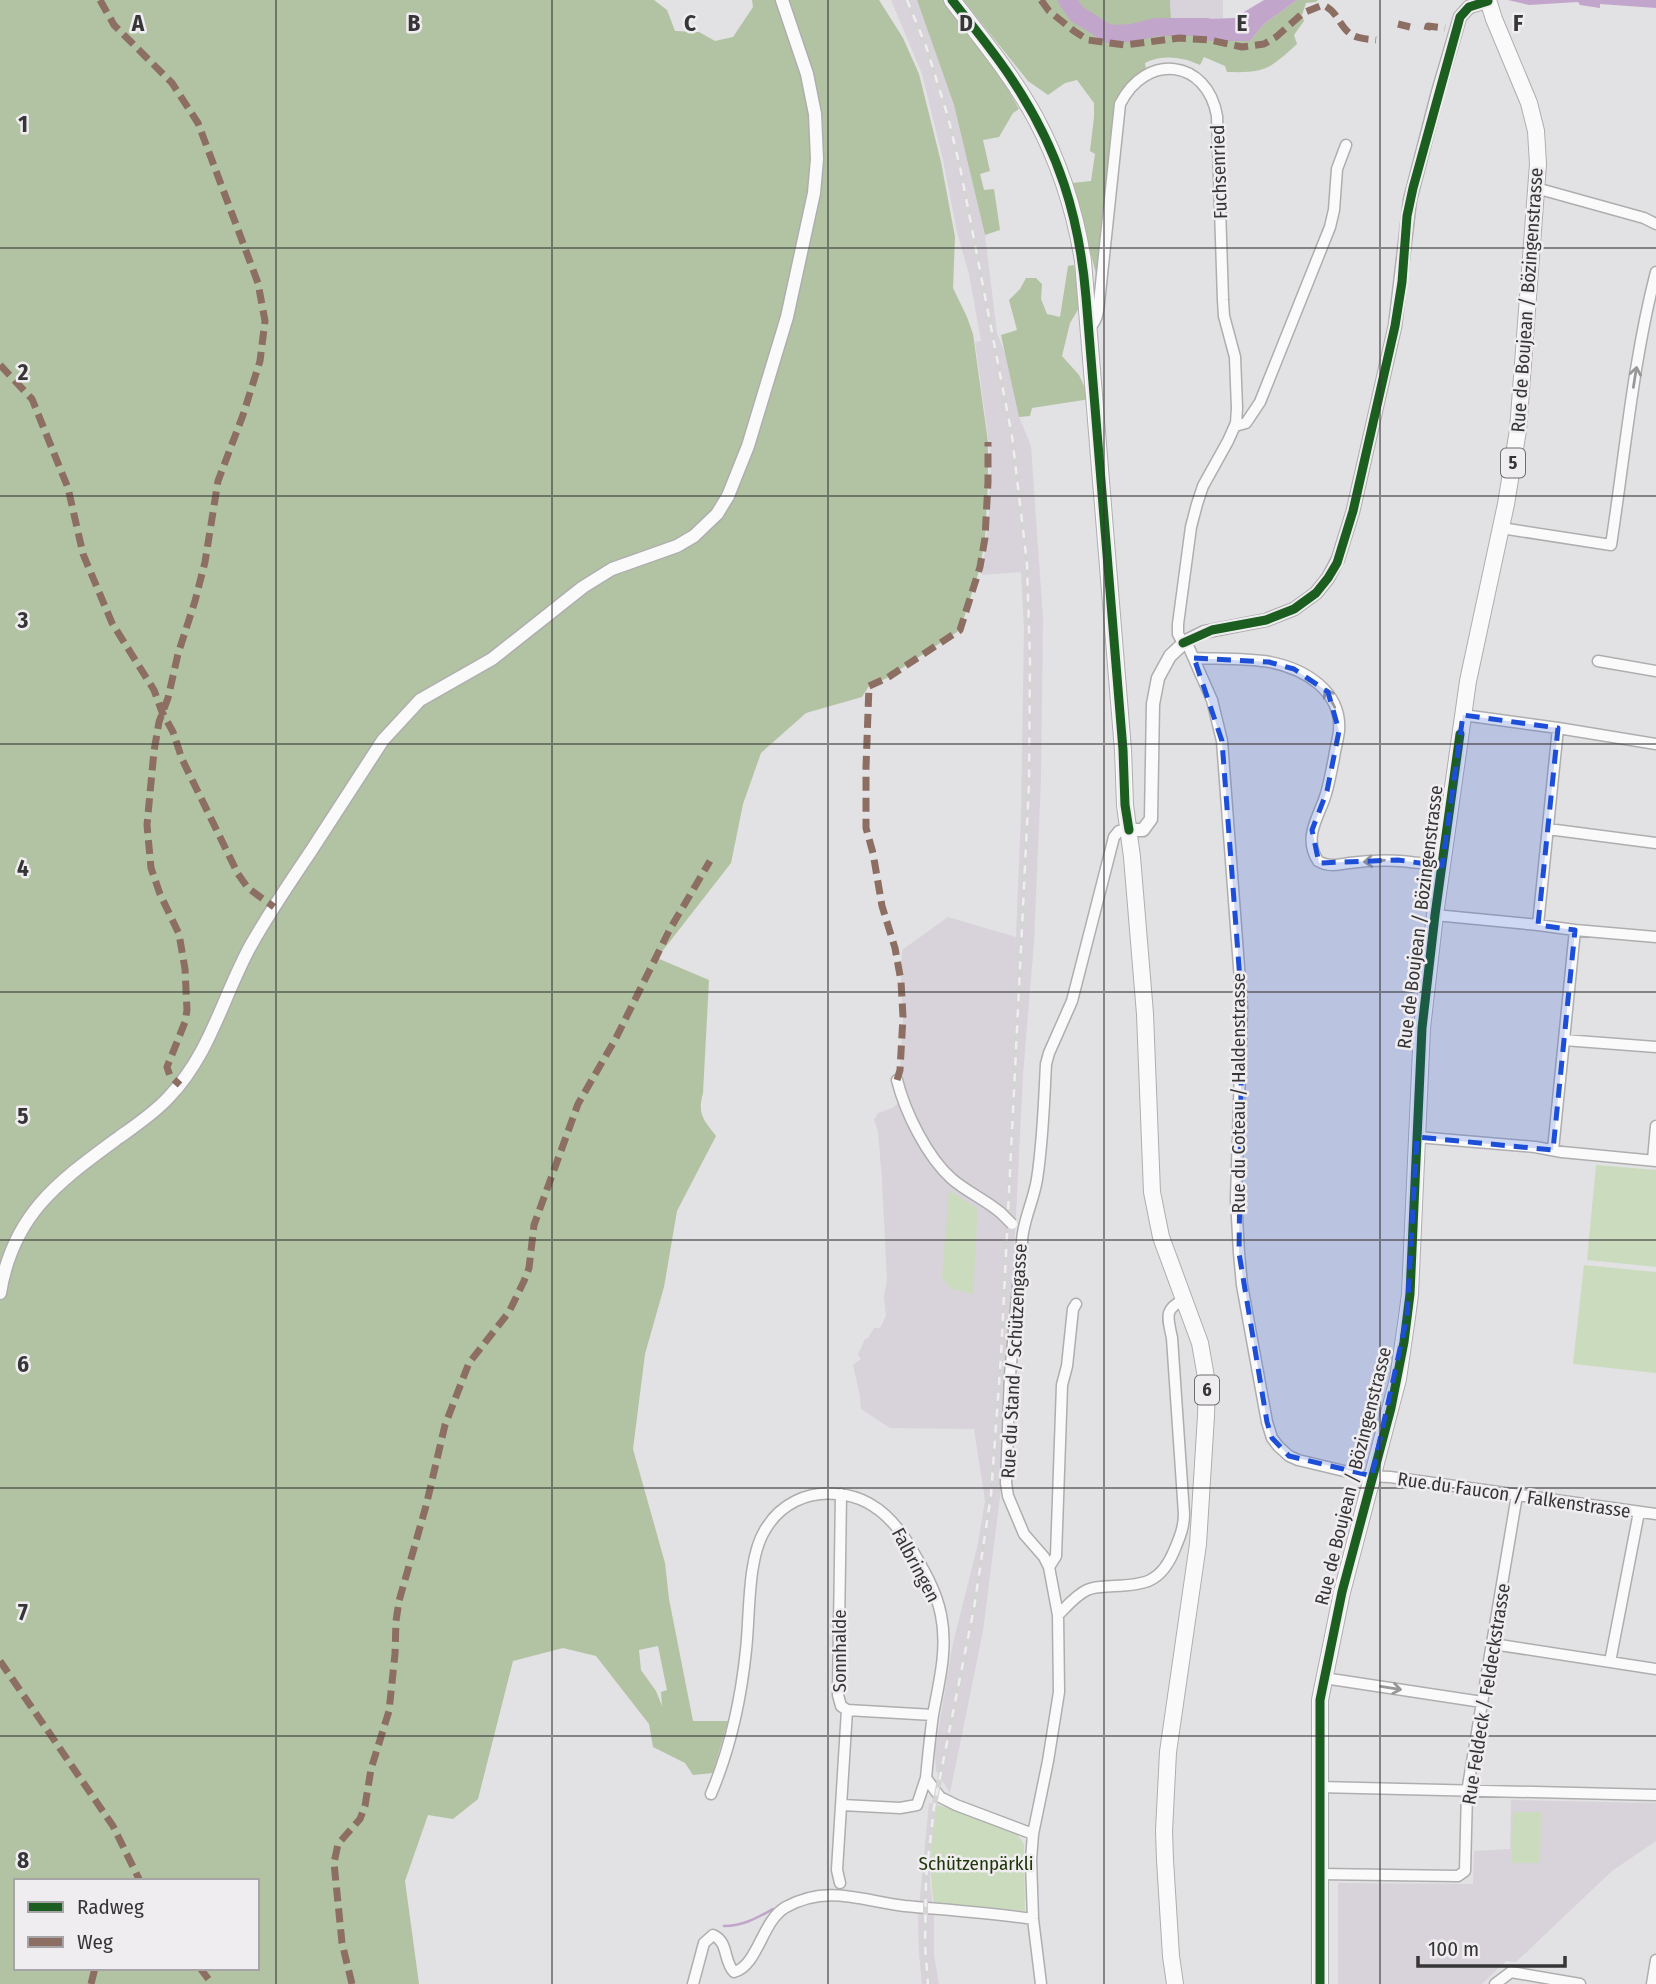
<svg xmlns="http://www.w3.org/2000/svg" width="1656" height="1984" font-family="'Fira Sans Condensed',sans-serif">
  <rect width="100%" height="100%" fill="#e2e1e3"/>
  <path fill="#d8d3da" d="M891,0H917L954,105L985,235L997,333L1006,355L1019,417L1031,446L1043,619L1041,778L1034,942L1023,1075L1005,1430L1000,1497L983,1631L950,1793L936,1771L935,1750L953,1643L977,1548L985,1501L974,1429L890,1428L861,1409L860,1396L853,1365L861,1359L858,1355L865,1339L868,1338L874,1328H880L886,1316L884,1297L887,1280L882,1180L878,1131L874,1120L878,1113L892,1108L902,1100L897,1080L900,1070L903,1017L901,981L902,950L948,917L1016,937L1021,815L1024,628L1021,572L982,575L989,516L991,458L975,342L981,341L969,274L957,232L943,160L922,74Z
    M1170,0H1223V18L1171,20Z
    M1511,1800L1656,1803V1841L1612,1871L1516,1962L1506,1961L1482,1984H1338V1883L1473,1884L1474,1851L1510,1849Z
    M929,1803L937,1805L931,1845L930,1883L934,1913V1956L939,1984H922L919,1954L918,1918Z"/>
  <path fill="#cbdcbe" d="M1596,1165L1656,1170V1267L1587,1260Z
    M949,1190L978,1209L973,1294L951,1289L942,1277Z
    M1584,1265L1656,1272V1373L1573,1364Z
    M937,1805L1012,1827L1024,1844L1025,1911L934,1903C928,1870 932,1839 937,1805Z
    M1513,1812H1541L1540,1863H1511Z"/>
  <path fill="#b2c3a3" fill-rule="evenodd" d="M0,0H654L667,10L675,31L699,32L715,41L733,37L753,7L752,0H879L903,38L919,74L941,162L955,237L953,288L967,317L973,334L988,442V482L985,538L980,568L960,630L887,678L869,686L862,697L806,713L761,753L743,804L731,863L657,958L709,980L703,1093C697,1115 704,1120 716,1136L677,1211L664,1287L645,1354L633,1449L665,1563L669,1599L693,1721H728L713,1773L693,1775L685,1763L653,1747L649,1724L596,1656L563,1648L513,1661L478,1799L453,1819L428,1815L405,1881L419,1984H0ZM658,1646L667,1690L661,1692L662,1706L656,1691L641,1670L639,1650ZM16,1881H257V1968H16Z
    M917,0H945L1000,75L1019,109L1013,113L999,137L983,140L990,171L980,174L984,190L994,189L1000,230L985,235L954,105Z
    M963,0H1170L1171,20L1250,41L1264,24L1297,0H1318L1316,2L1306,3L1302,15L1304,21L1294,35L1297,44C1268,70 1266,73 1227,72L1225,66L1204,57L1200,65C1183,57 1162,54 1145,63L1146,69L1125,85L1119,105L1102,221L1098,281L1072,183L1091,181L1095,154L1090,151L1094,117V103L1077,80L1065,83L1048,95L1028,81Z
    M1074,265L1082,303L1070,323L1062,356L1079,375L1090,399L1032,408L1030,416L1019,417L1001,335L1017,330L1009,300L1020,289L1026,278H1036L1042,284L1041,299L1047,314L1060,317L1068,266Z"/>
  <path fill="#c2a5cb" d="M1264,0H1297L1264,24L1250,41H1209L1171,20L1234,18Z
    M1508,0H1656V8L1600,4V8L1580,5L1578,2L1529,5Z"/>
  <g fill="none" stroke-linecap="round" stroke-linejoin="round">
    <path stroke="#c2a5cb" stroke-width="2.5" d="M724,1926C743,1926 757,1918 773,1909"/>
    <path stroke="#c2a5cb" stroke-width="18" d="M1067,0L1077,14L1109,34L1132,33L1156,27H1207"/>
    <defs>
      <path id="minor" d="M1536,188L1644,218L1656,224
        M1089,328C1097,321 1098,313 1099,303L1120,104C1146,52 1207,59 1217,116L1223,300L1224,316L1235,357L1237,408L1236,423L1228,441L1203,486L1197,504L1191,527L1178,624V634L1183,643
        M1235,426L1246,423L1260,402L1330,227L1334,210L1337,169L1346,145
        M1501,528L1611,545C1625,454 1633,361 1656,272
        M1186,641L1212,700L1222,741L1242,1007L1236,1199L1239,1253L1242,1285L1267,1422L1272,1438L1278,1446L1289,1456L1298,1460L1365,1476L1390,1477L1656,1514
        M1194,658C1219,659 1246,658 1270,662C1305,669 1342,691 1339,731C1338,740 1335,749 1334,758C1331,772 1329,786 1324,800C1316,821 1304,839 1318,861C1328,867 1338,865 1349,863C1385,858 1406,861 1442,866
        M1598,661L1656,671
        M1463,715L1558,728L1656,744
        M1548,829L1656,843
        M1435,915L1538,925L1575,930L1656,937
        M1538,925L1558,728
        M1564,1040L1656,1047
        M897,1080C905,1112 927,1157 952,1179C967,1192 986,1200 1001,1213
        M1417,1137L1535,1147L1562,1152L1656,1161
        M1553,1150L1575,930
        M1653,1160L1656,1126
        M1049,1567L1056,1556L1062,1385L1067,1366L1073,1309L1076,1304
        M1058,1615C1067,1606 1076,1595 1087,1590C1096,1586 1104,1587 1114,1586C1145,1585 1161,1582 1174,1551C1179,1539 1184,1528 1184,1514L1172,1338C1168,1318 1163,1309 1184,1300
        M1493,1644L1656,1669
        M1610,1662L1639,1512
        M1324,1678L1482,1702
        M847,1710L933,1715
        M1319,1787L1656,1795
        M711,1794C730,1749 741,1699 746,1650C750,1616 747,1559 765,1530C780,1504 807,1491 837,1494C869,1496 891,1516 908,1543C921,1565 936,1589 941,1615C948,1649 939,1682 933,1715C930,1736 928,1757 926,1778L940,1797L956,1805L1033,1834
        M842,1805L900,1808L917,1805L926,1778
        M1319,1874L1458,1876L1465,1871L1467,1792L1517,1495
        M840,1883L837,1870L847,1710L841,1706L838,1695L841,1494
        M693,1984L704,1943L713,1935C729,1942 723,1961 734,1972C758,1966 762,1920 786,1907C828,1884 862,1901 905,1906C948,1910 991,1913 1033,1919
        M1041,1984L1033,1919L1031,1860L1033,1834L1048,1761L1059,1692L1058,1615L1049,1567L1044,1557L1024,1534L1008,1496L1006,1483L1010,1375L1022,1242C1022,1223 1034,1200 1037,1179C1043,1141 1044,1102 1046,1064L1049,1053L1072,1001L1114,837L1119,831L1129,830
        M1495,1984L1511,1972L1580,1984
        M1652,1984L1656,1960"/>
      <path id="tertiary" d="M1129,830H1143L1151,819L1153,704L1158,678L1170,656L1186,641L1204,632L1266,620L1294,609L1316,593L1328,578L1338,559L1353,511L1395,326L1410,200L1438,92L1460,17L1469,7L1488,1
        M0,1293C13,1214 58,1182 118,1138C135,1126 153,1114 168,1098C211,1053 222,998 251,945C269,913 290,882 311,851C335,814 359,777 383,740L420,700L492,659L583,587L612,569L677,546L694,536L717,514L728,496L748,446L787,317L814,193L817,159L815,114L807,74L782,0"/>
      <path id="primary" d="M952,0C981,38 1013,76 1036,119C1060,164 1075,211 1083,261L1123,750L1125,805L1132,857L1145,1014L1152,1192L1161,1237L1200,1343L1207,1383L1206,1416L1198,1544L1168,1752L1164,1831L1165,1860L1171,1956L1175,1984
        M1320,1984V1700L1342,1592L1398,1379L1407,1317L1410,1294L1422,1028L1435,915L1468,681L1506,504L1518,430L1538,164L1536,131L1529,103L1494,19L1488,0"/>
    </defs>
    <use href="#minor" stroke="#afaeaf" stroke-width="13"/>
    <use href="#tertiary" stroke="#afaeaf" stroke-width="15"/>
    <use href="#primary" stroke="#afaeaf" stroke-width="18"/>
    <use href="#minor" stroke="#fbfafb" stroke-width="10"/>
    <use href="#tertiary" stroke="#fbfafb" stroke-width="12"/>
    <use href="#primary" stroke="#fbfafb" stroke-width="16"/>
    <defs>
      <path id="rail" d="M907,0L926,46L948,117L960,167L1012,436L1027,564L1030,661L1029,784L1001,1356L991,1495L974,1608L934,1807L926,1878L925,1945L928,1984"/>
    </defs>
    <use href="#rail" stroke="#d4d4d5" stroke-width="5"/>
    <use href="#rail" stroke="#f0edf1" stroke-width="2.5" stroke-dasharray="8" stroke-linecap="butt"/>
    <defs>
      <path id="minor-bridge" d="M1001,1213L1012,1224"/>
    </defs>
    <use href="#minor-bridge" stroke="#afaeaf" stroke-width="13" stroke-linecap="butt"/>
    <use href="#minor-bridge" stroke="#fbfafb" stroke-width="10"/>
    <path stroke="#8d6e63" stroke-width="7" stroke-dasharray="14 7" stroke-linecap="butt" d="M100,0L114,25L172,83L198,123L258,283L265,321L260,361L243,415L218,481L205,562L195,601L178,654L168,698L159,722L154,751L147,825L151,868L160,894L179,934L185,969L187,1010L185,1022L167,1067L170,1076L180,1085
      M1041,0L1049,11L1074,31L1088,40L1125,45L1179,38L1210,40L1242,47L1264,44L1276,37L1303,13L1323,5C1338,11 1339,27 1352,35C1359,39 1368,39 1376,40
      M1398,24L1410,27
      M1427,30L1428,26L1445,28
      M0,365L32,399L68,488L83,554L112,623L154,690L162,712L173,732L182,759L238,874L248,888L274,907
      M897,1080L900,1070L903,1017L901,981L895,948L882,906L873,853L866,828V767L869,686L887,678L960,630L980,567L985,538L988,482V442
      M0,1661L113,1826L140,1881
      M200,1968L212,1984
      M91,1984L95,1968
      M352,1984L342,1943L334,1863L338,1844L360,1819L365,1806L371,1769L389,1711L395,1654L396,1621L399,1601L426,1506L445,1425L469,1363L509,1312L524,1281L529,1268L534,1225L578,1104L616,1038L670,929L710,861"/>
    <defs>
      <path id="cycleway" d="M952,0C973,27 995,53 1013,81C1059,151 1079,215 1086,297L1123,750L1125,805L1129,830
        M1183,643L1212,630L1266,620L1294,609L1316,593L1328,578L1337,563L1353,511L1395,326L1402,282L1407,216L1413,188L1460,17L1469,7L1488,1
        M1320,1984V1700L1342,1592L1391,1408L1404,1342L1410,1294L1422,1028L1435,915L1460,734"/>
    </defs>
    <use href="#cycleway" stroke="#f0edf1" stroke-width="13"/>
    <use href="#cycleway" stroke="#1b5e20" stroke-width="9"/>
  </g>
  <defs><path id="oneway-shaft" d="M-6 0H5M1.5-3L5.5 0L1.5 3" fill="none" stroke-width="1.6" stroke-linecap="round" stroke-linejoin="round" transform="scale(1.75)"/></defs>
  <g stroke="#999899">
    <use href="#oneway-shaft" transform="translate(1635 377) rotate(-81)"/>
    <use href="#oneway-shaft" transform="translate(1330 698) rotate(-117)"/>
    <use href="#oneway-shaft" transform="translate(1374 861) rotate(175)"/>
    <use href="#oneway-shaft" transform="translate(1391 1688) rotate(9)"/>
  </g>
  <path fill="#1d4ed8" fill-opacity="0.2" stroke="#1d4ed8" stroke-width="5" stroke-dasharray="14 9" stroke-linejoin="round" d="M1194,658L1269,662L1294,669L1328,692L1339,731L1327,791L1312,830L1319,863L1398,860L1442,866L1463,715L1558,728L1538,925L1575,930L1553,1150L1417,1137L1407,1317L1372,1476L1289,1456L1272,1438L1267,1422L1239,1253L1242,1007L1222,741Z"/>
  <path fill="none" stroke="#373637" stroke-width="2" stroke-opacity="0.55" d="M276,0V1984M552,0V1984M828,0V1984M1104,0V1984M1380,0V1984M0,248H1656M0,496H1656M0,744H1656M0,992H1656M0,1240H1656M0,1488H1656M0,1736H1656"/>
  <g text-anchor="middle" dominant-baseline="central" stroke-width="5" stroke-linejoin="round" paint-order="stroke">
    <g fill="#f0edf1" stroke="#6e6d6f" stroke-width="2">
      <rect x="1501" y="448.5" width="24" height="29" rx="5"/>
      <rect x="1195" y="1375.5" width="24" height="29" rx="5"/>
    </g>
    <g font-size="18" font-weight="bold" fill="#373637">
      <text x="1513" y="463">5</text>
      <text x="1207" y="1390">6</text>
    </g>
    <g font-size="19" fill="#373637" stroke="#f0edf1">
      <text transform="translate(1219 172) rotate(-92)">Fuchsenried</text>
      <text transform="translate(1527 300) rotate(-86)">Rue de Boujean / Bözingenstrasse</text>
      <text transform="translate(1420 917) rotate(-83)">Rue de Boujean / Bözingenstrasse</text>
      <text transform="translate(1238 1093) rotate(-90)">Rue du Coteau / Haldenstrasse</text>
      <text transform="translate(1014 1361) rotate(-87)">Rue du Stand / Schützengasse</text>
      <text transform="translate(1353 1476) rotate(-76)">Rue de Boujean / Bözingenstrasse</text>
      <text transform="translate(1514 1495) rotate(8)">Rue du Faucon / Falkenstrasse</text>
      <text transform="translate(916 1565) rotate(62)">Falbringen</text>
      <text transform="translate(839 1651) rotate(-90)">Sonnhalde</text>
      <text transform="translate(1486 1694) rotate(-81)">Rue Feldeck / Feldeckstrasse</text>
    </g>
    <g font-size="19" fill="#213609" stroke="#f0edf1">
      <text x="976" y="1863">Schützenpärkli</text>
    </g>
  </g>
  <g font-size="23" text-anchor="middle" font-weight="bold" fill="#373637" stroke="#f0edf1" stroke-width="5" stroke-linejoin="round" paint-order="stroke">
    <text x="138" y="31">A</text>
    <text x="414" y="31">B</text>
    <text x="690" y="31">C</text>
    <text x="966" y="31">D</text>
    <text x="1242" y="31">E</text>
    <text x="1518" y="31">F</text>
    <text x="23" y="132">1</text>
    <text x="23" y="380">2</text>
    <text x="23" y="628">3</text>
    <text x="23" y="876">4</text>
    <text x="23" y="1124">5</text>
    <text x="23" y="1372">6</text>
    <text x="23" y="1620">7</text>
    <text x="23" y="1868">8</text>
  </g>
  <rect x="14" y="1879" width="245" height="91" fill="#f0edf1" stroke="#a6a4a7" stroke-width="2"/>
  <rect x="28" y="1902" width="35" height="10" fill="#1b5e20" stroke="#a6a4a7" stroke-width="2"/>
  <text x="77" y="1914" font-size="21" fill="#373637">Radweg</text>
  <rect x="28" y="1937" width="35" height="10" fill="#8d6e63" stroke="#a6a4a7" stroke-width="2"/>
  <text x="77" y="1949" font-size="21" fill="#373637">Weg</text>
  <path d="M1418 1956v10h147v-10" fill="none" stroke="#373637" stroke-width="3.5"/>
  <text x="1428" y="1956" font-size="21" fill="#373637" stroke="#f0edf1" stroke-width="5" paint-order="stroke">100 m</text>
</svg>
